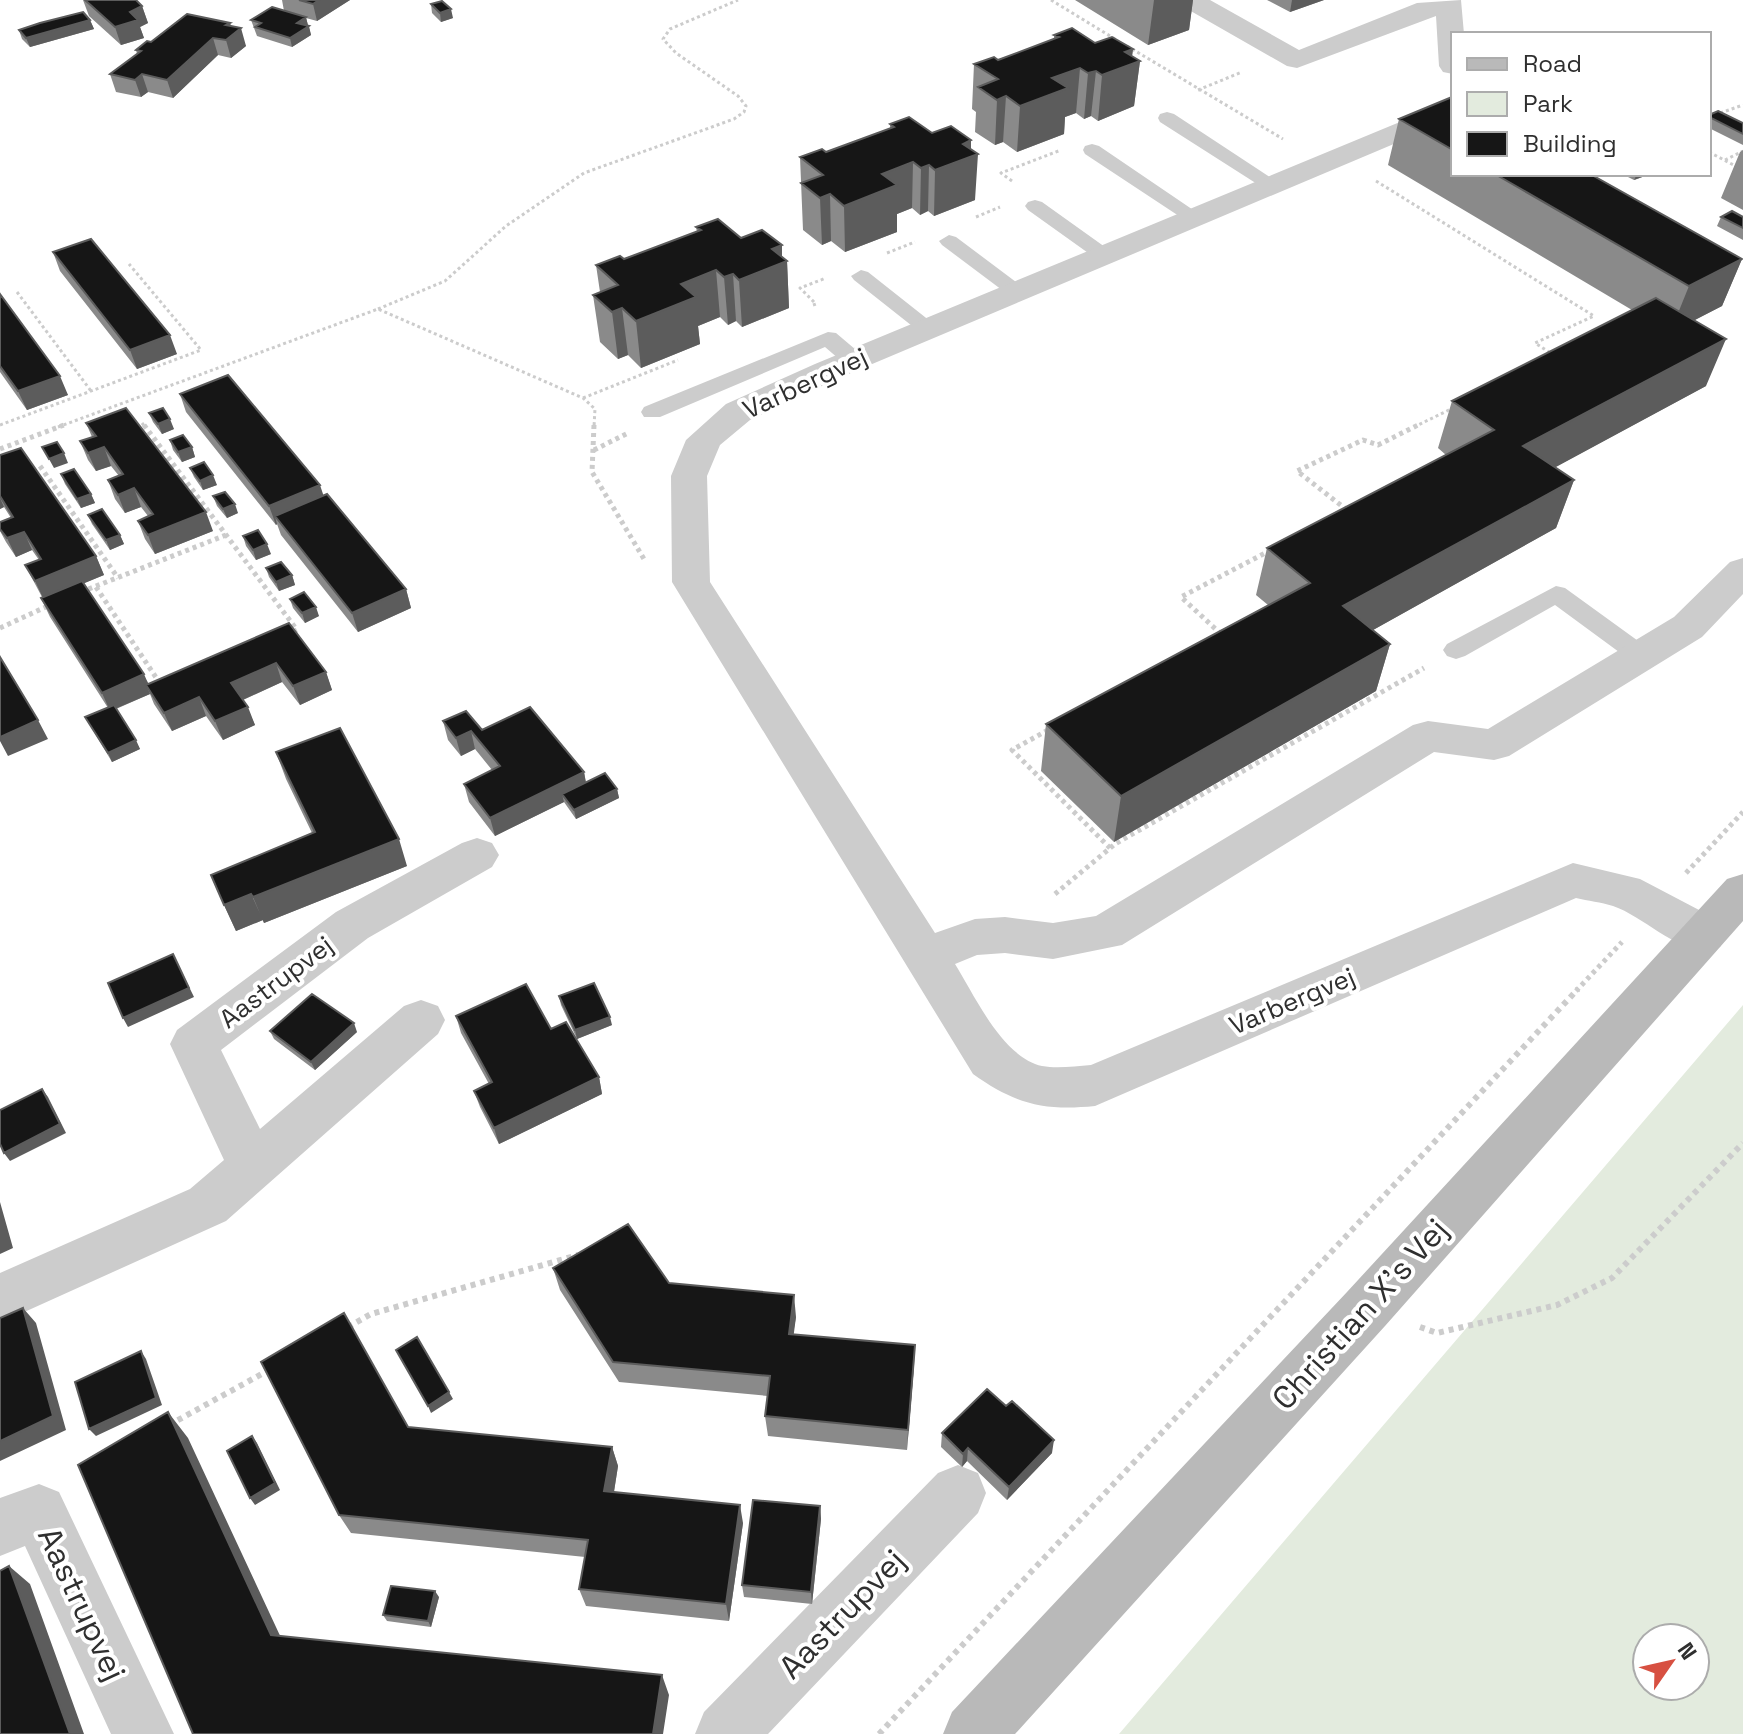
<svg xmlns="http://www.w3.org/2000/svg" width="1743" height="1734" font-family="'Space Grotesk',sans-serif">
  <rect width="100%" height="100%" fill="#fff"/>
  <path fill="#e3ebde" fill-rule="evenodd" d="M1743,1005V1734H1119ZM1647,1638H1695V1686H1647Z"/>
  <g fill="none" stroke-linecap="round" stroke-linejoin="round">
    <path stroke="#ccc" stroke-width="3" stroke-dasharray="3 3" stroke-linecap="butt" d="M1051,0L1115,39
      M1127,46L1283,139
      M1198,90L1242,72
      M1709,117L1743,105
      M1709,152L1743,170
      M1725,160L1743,151
      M1012,181L1001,173L1061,150
      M1376,181L1594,316L1535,343L1552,354
      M976,217L1000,207
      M887,253L915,242
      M17,292L91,391
      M813,305L816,304L800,288L826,278
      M378,309L445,281L506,226L584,173L734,119L744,112L746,106L738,96L676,53L663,39L670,29L738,0
      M583,398L678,360
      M142,423L145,427
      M0,425L201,350L129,264
      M58,427L378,309L583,398L595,409L594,427
      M1414,427L1453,408"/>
    <path stroke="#ccc" stroke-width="5" stroke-dasharray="4 4" stroke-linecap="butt" d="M144,425L297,630L289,634
      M594,425L592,472L644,559
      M0,449L64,425
      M594,450L628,433
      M40,466L118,578
      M1347,510L1297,471L1363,440L1378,445L1418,425
      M96,587L161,685
      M81,592L226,535
      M0,628L50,605
      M1221,634L1181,597L1271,550
      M1048,730L1012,750L1110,848
      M1686,873L1743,812
      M1055,894L1115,844L1424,668
      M1576,991L1622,942"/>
    <path stroke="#ccc" stroke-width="6" stroke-dasharray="5 5" stroke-linecap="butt" d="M348,1327L371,1314L578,1255
      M1420,1327L1437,1333L1557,1305L1612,1278L1743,1143
      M169,1425L269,1370
      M879,1734L1578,989"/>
    <path fill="#ccc" fill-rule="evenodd" d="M1167,112L1174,114L1282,185L1272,191L1265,189L1160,122L1158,118L1160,114Z
      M1092,144L1099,146L1205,218L1195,224L1188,222L1085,154L1083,150L1085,146Z
      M1035,200L1042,202L1112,252L1115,256L1112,260H1098L1028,210L1025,206L1028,202Z
      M949,235L956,237L1024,288L1027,292L1024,296H1010L942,245L939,241Z
      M861,270L868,272L935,325L939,329L935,333H921L854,280L851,276Z
      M828,332L836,333L862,355L865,360L862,365H846L825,347L660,417H644L641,412L644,407Z
      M1556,586L1565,588L1652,651L1656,657L1652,663L1643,666L1634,663L1555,605L1465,656L1456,659L1447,656L1443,650L1447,644Z"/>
    <path fill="#ccc" fill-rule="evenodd" d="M1178,0H1210L1299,50L1417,3L1461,0L1464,34H1453V74L1443,72L1439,66L1436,16L1297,68L1287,66L1182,6Z
      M1453,100V119L839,378L750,420L720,445L707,476L710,582L935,933L975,919L1005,917L1053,923L1096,916L1413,725L1428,721L1488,729L1674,617L1730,562L1743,558V594L1702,637L1509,756L1494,760L1434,752L1122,945L1053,959L1005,953L977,955L955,964C975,996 1002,1057 1042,1066C1058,1069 1075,1066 1091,1065L1573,863L1640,879L1720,921L1727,934L1720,947C1682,960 1648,918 1613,906C1601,902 1588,901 1576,898L1095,1106C1044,1111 1015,1104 973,1074L672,582L671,476L686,440L726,404L815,364Z
      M477,838L492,843L499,855L492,867L368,938L221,1050L260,1129L404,1006L421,1000L438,1006L445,1020L438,1034L226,1221L0,1323V1273L190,1189L224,1160L170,1044L177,1030L336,912L462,843Z
      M958,1465L978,1473L986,1493L978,1513L768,1734H695L704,1712L938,1473Z
      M39,1484L59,1492L174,1734H111L25,1546L0,1556V1498Z"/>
    <path fill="#b9b9b9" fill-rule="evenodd" d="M1743,874V921L1385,1326L1015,1734H943L952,1712L1347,1292L1727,879Z"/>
  </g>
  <path fill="#8a8a8a" d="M83,0H136L142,6L148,23L140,27L144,38L121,45L89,16Z
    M282,0H350L317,21L306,18L311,35L292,47L257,36L251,20L284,11Z
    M1075,0H1193L1189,30L1148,45Z
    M1267,0H1324L1290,12Z
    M431,4L453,18L441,22L432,13Z
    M90,20L94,29L30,47L22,39L19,30Z
    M230,23L231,26L246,46L231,58L218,55L173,98L148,92L141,97L116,92L110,74L137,54L136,50L151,42Z
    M1054,35L1133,49L1132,56L1140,61L1134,106L1098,121L1091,116L1084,119L1076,113L1065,117L1064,134L1017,152L1003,142L995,145L975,132L976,112L972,109L974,64L998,60L1054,39Z
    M1453,98V174H1590L1742,259L1722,306L1694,320L1706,386L1555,467L1574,480L1556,528L1373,630L1390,644L1376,691L1114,842L1041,771L1046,724L1268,605L1256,595L1267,548L1446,455L1438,448L1452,401L1632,310L1388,165L1399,119Z
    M1709,115L1743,123V145L1709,128Z
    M890,124L971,140V149L975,200L934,216L928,211L920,215L912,208L897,214V232L845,252L831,241L822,245L803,230L800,157L826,152L890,129Z
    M1743,150V210L1721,198L1740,152Z
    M1622,174H1646L1645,176L1634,180Z
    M1721,217H1743V240L1717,226Z
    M696,227L741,238L782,257L787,261L789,308L742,327L736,321L728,325L720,317L698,326L700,344L641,368L628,355L618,359L600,342L593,295L600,292L596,265L624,259L697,232Z
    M53,252L177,354L137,369L60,271Z
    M0,294L68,395L27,410L0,372Z
    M180,394L323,496L406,589L411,608L358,632L281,535L277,524L276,525L186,412Z
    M149,413L174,429L162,434L153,422Z
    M86,423L213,531L155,554L145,539L138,521L148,516L141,507L125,513L115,499L108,480L119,476L111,466L96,471L88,460L80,441L92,437Z
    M170,440L192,447L195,457L182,462L173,450Z
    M0,455L96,556L104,575L84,583L149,684L289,623L326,672L332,690L300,705L282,682L243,700L255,725L223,740L206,716L172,731L154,704L150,694L116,709L140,749L112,762L85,717L108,708L50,617L41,598L42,597L25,565L39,560L32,550L16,557L6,542L0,531V522L11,518L4,507L0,509Z
    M190,468L217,485L203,490L194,477Z
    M61,474L91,494L95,503L81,508L65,484Z
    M213,496L238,513L227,518L217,506Z
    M88,515L120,535L124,544L110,550L92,524Z
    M243,536L271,554L256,560L246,546Z
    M266,568L292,575L295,585L279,591L269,577Z
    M290,599L319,616L305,623L293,608Z
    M443,721L482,730L584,772L586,782L617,789L619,798L576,819L564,802L495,836L469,802L464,784L492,770L475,749L461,756L448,740Z
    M276,752L407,866L264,923L263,920L236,931L224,905L312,833L286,779Z
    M559,996L612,1025L577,1039L561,1005Z
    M456,1016L551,1029L599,1077L602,1094L499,1144L480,1107L474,1091L489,1084L461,1033Z
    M270,1031L357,1032L315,1070L274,1039Z
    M553,1268L669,1283L796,1317L793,1334L914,1366L907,1450L768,1436L765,1416L768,1396L619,1382L560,1290Z
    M408,1427L612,1447L618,1466L614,1492L743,1523L729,1621L586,1606L579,1589L585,1557L351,1533L339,1515Z
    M942,1433L1052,1453L1007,1500L967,1461L962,1467L941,1447Z
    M820,1506L821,1519L812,1604L744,1597L742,1585Z
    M439,1597L431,1627L387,1621L383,1615Z"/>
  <path fill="#5c5c5c" d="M319,0H350L317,21L313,4Z
    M1154,0H1193L1189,30L1148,45Z
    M1292,0H1324L1290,12Z
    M142,6L148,23L140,27L144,38L121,45L115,27L130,12Z
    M451,9L453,18L441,22L440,13Z
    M306,17L308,26L297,23Z
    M90,20L94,29L30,47L26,38Z
    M230,23L233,34L241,28L246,46L231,58L226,40V25Z
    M309,26L311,35L292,47L290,38Z
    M213,38L218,55L173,98L167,80Z
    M1133,49L1131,64L1140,61L1134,106L1098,121L1102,75L1125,52Z
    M1080,68L1076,113L1065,117L1064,134L1017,152L1020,106L1052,78Z
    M1096,71L1091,116L1084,119L1088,73Z
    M142,74L148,92L141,97L135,80Z
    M1006,96L1003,142L995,145L997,100Z
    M971,140V157L978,154L975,200L934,216L935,170L963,144Z
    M913,162L912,208L897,214V232L845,252L844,206L882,174Z
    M929,165L928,211L920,215L921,168Z
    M1637,174H1646L1645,176L1634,180Z
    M830,194L831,241L822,245L820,198Z
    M782,245V263L787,261L789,308L742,327L739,280L772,249Z
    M1742,259L1722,306L1670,333L1689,286Z
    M716,270L720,317L698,326L700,344L641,368L636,321L681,284Z
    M733,274L736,321L728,325L724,277Z
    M622,308L628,355L618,359L612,312Z
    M170,335L177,354L137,369L130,350Z
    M1726,339L1706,386L1506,494L1523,446Z
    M60,376L68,395L27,410L18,391Z
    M170,419L174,429L162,434L158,424Z
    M104,447L111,466L96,471L88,453Z
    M192,447L195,457L182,462L178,452Z
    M64,453L68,463L54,468L49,459Z
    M213,475L217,485L203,490L200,481Z
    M1574,480L1556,528L1330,654L1343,606Z
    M320,485L326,503L275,516L277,524L276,525L269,506Z
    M134,488L141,507L125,513L118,495Z
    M91,494L95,503L81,508L77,499Z
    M0,498L4,507L0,509Z
    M235,504L238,513L227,518L223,509Z
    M206,512L213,531L155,554L148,535Z
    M24,532L32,550L16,557L7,538Z
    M120,535L124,544L110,550L106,540Z
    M267,544L271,554L256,560L253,550Z
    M96,556L104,575L44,600L35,581Z
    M292,575L295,585L279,591L276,582Z
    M406,589L411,608L358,632L352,613Z
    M316,607L319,616L305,623L302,613Z
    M1390,644L1376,691L1114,842L1121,796Z
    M276,663L282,682L238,702L231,683Z
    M326,672L332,690L300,705L293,686Z
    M144,674L152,693L146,685L150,694L110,711L102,693Z
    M199,697L206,716L172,731L164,713Z
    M248,707L255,725L223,740L215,721Z
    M38,720L48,739L8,756L0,741V737Z
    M471,731L475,749L461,756L456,738Z
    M136,740L140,749L112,762L108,753Z
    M584,772L587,790L562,794L564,802L495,836L490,818Z
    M617,789L619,798L576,819L574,810Z
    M399,839L407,866L264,923L253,897Z
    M251,894L263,920L236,931L224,905Z
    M173,954L194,997L128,1027L123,1018Z
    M610,1017L612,1025L577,1039L575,1030Z
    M354,1023L357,1032L315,1070L311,1062Z
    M599,1077L602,1094L499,1144L494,1128Z
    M42,1089L48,1097L66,1133L10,1161L4,1153Z
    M0,1202L13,1248L0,1254Z
    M794,1295L796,1317L791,1355L789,1334Z
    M23,1308L36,1323L66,1430L0,1461V1441Z
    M915,1345L914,1366L907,1450L908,1430Z
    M141,1351L146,1359L162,1405L96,1436L89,1429Z
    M449,1392L453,1399L431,1413L428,1406Z
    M168,1412L188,1438L289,1655L271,1635Z
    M252,1436L257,1443L280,1490L255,1505L250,1498Z
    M1054,1440L1052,1453L1007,1500L1009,1487Z
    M612,1447L618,1466L611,1510L604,1491Z
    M968,1448L967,1461L962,1467L963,1454Z
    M740,1505L743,1523L729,1621L726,1604Z
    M820,1506L821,1519L812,1604L811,1592Z
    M9,1566L30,1584L84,1734H70Z
    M435,1591L439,1597L431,1627L428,1621Z
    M662,1675L669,1695L663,1734H653Z"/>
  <path fill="#161616" stroke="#5c5c5c" stroke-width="2" d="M85,0H136L142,6L130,12L138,20L115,27Z
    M299,0H319L313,4Z
    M442,1L451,9L440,13L431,4Z
    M272,7L306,17L297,23L309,26L290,38L255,27L261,23L251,20Z
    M83,12L90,20L26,38L19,30L40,23Z
    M187,14L230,23L226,25L241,28L226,40L213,38L167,80L142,74L135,80L110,74L141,51L136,50L147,41L151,42Z
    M1072,28L1095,43L1112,37L1133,49L1125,52L1140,61L1102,75L1096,71L1088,73L1080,68L1052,78L1068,88L1020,106L1006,96L997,100L978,87L998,79L974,64L994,57L998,60L1059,37L1054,35Z
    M1452,97L1453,98V150L1399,119Z
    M1718,111L1743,123V134L1709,117V115Z
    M909,117L932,133L951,126L971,140L963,144L978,154L935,170L929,165L921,168L913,162L882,174L897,185L844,206L830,194L820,198L801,183L823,175L800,157L822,149L826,152L894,127L890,124Z
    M1495,174H1590L1742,259L1689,286Z
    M1732,211L1743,217V228L1721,217Z
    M718,219L741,238L762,230L782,245L772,249L787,261L739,280L733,274L724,277L716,270L681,284L696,297L636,321L622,308L612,312L593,295L618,285L596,265L620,256L624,259L701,230L696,227Z
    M91,239L170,335L130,350L53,252Z
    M0,294L60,376L18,391L0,366Z
    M1656,298L1726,339L1523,446L1574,480L1343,606L1390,644L1121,796L1046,724L1310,583L1267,548L1494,430L1452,401Z
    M228,375L320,485L269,506L180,394Z
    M126,408L206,512L148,535L138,521L153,514L134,488L118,495L108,480L123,474L104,447L88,453L80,441L96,436L86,423Z
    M163,408L170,419L158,424L149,413Z
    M183,435L192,447L178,452L170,440Z
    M57,442L64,453L49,459L42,447Z
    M21,448L96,556L35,581L25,565L41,559L24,532L7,538L0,529V522L13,517L0,496V455Z
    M204,462L213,475L200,481L190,468Z
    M74,469L91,494L77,499L61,474Z
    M225,492L235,504L223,509L213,496Z
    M327,494L406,589L352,613L275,516Z
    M102,509L120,535L106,540L88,515Z
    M258,530L267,544L253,550L243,536Z
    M281,562L292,575L276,582L266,568Z
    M82,581L144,674L102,693L41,598Z
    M304,592L316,607L302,613L290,599Z
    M289,623L326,672L293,686L276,663L231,683L248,707L215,721L199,697L164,713L146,685Z
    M0,657L38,720L0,737Z
    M114,705L136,740L108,753L85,717Z
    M530,707L584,772L490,818L464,784L500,766L471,731L456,738L443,721L466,711L482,730Z
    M340,728L399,839L253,897L251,894L224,905L211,875L315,832L276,752Z
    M605,773L617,789L574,810L562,794Z
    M173,954L189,988L123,1018L108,983Z
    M594,983L610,1017L575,1030L559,996Z
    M526,984L551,1029L566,1022L599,1077L494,1128L474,1091L492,1082L456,1016Z
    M312,994L354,1023L311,1062L270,1031Z
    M42,1089L60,1124L4,1153L0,1144V1110Z
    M628,1224L669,1283L794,1295L789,1334L915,1345L908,1430L765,1416L770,1376L613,1362L553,1268Z
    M23,1308L53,1416L0,1441V1318Z
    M344,1313L408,1427L612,1447L604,1491L740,1505L726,1604L579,1589L588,1540L339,1515L261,1362Z
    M417,1337L449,1392L428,1406L396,1350Z
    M141,1351L156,1398L89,1429L75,1382Z
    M987,1389L1006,1406L1012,1401L1054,1440L1009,1487L968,1448L963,1454L942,1433Z
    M168,1412L271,1635L662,1675L653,1734H193L78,1465Z
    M252,1436L275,1483L250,1498L227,1451Z
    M753,1500L820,1506L811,1592L742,1585Z
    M9,1566L70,1734H0V1571Z
    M391,1586L435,1591L428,1621L383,1615Z"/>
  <g text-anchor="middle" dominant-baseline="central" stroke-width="8" stroke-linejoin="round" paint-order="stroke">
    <g font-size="26" fill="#2f2f2f" stroke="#fff">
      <text transform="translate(805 383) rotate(-25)">Varbergvej</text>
      <text transform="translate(276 982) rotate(-37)">Aastrupvej</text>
      <text transform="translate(1292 1001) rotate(-23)">Varbergvej</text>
    </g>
    <g font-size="32" fill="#2f2f2f" stroke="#fff">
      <text transform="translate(1360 1314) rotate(-48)">Christian X's Vej</text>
      <text transform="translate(82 1604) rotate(65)">Aastrupvej</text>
      <text transform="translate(842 1614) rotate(-46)">Aastrupvej</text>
    </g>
  </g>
  <rect x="1451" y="32" width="260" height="144" fill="#ffffff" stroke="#acacac" stroke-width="2"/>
  <rect x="1467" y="58" width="40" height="12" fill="#b9b9b9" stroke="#acacac" stroke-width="2"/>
  <text x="1523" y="72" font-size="24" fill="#2f2f2f">Road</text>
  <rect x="1467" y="92" width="40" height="24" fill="#e3ebde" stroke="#acacac" stroke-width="2"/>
  <text x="1523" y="112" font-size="24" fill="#2f2f2f">Park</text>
  <rect x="1467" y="132" width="40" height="24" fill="#161616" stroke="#acacac" stroke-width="2"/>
  <text x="1523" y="152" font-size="24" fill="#2f2f2f">Building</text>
  <g transform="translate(1671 1662) rotate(56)"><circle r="38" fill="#ffffff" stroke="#acacac" stroke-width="2"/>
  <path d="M0-6L14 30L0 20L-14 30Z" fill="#d75041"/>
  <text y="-12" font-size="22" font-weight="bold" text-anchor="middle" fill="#2f2f2f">N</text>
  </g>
</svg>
